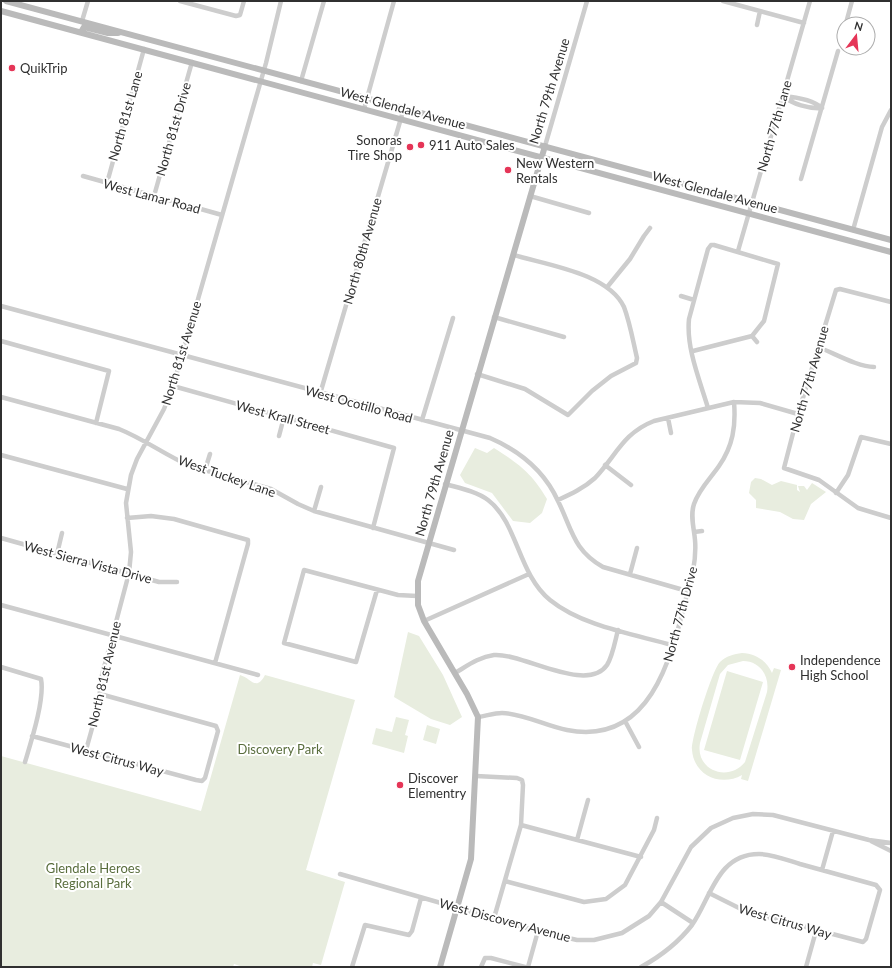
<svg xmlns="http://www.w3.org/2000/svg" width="892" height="968" font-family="Lato,sans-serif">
  <rect width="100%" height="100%" fill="#fff"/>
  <path fill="#e8eddf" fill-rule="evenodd" d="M475,448L487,453L494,448C519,464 532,473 547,499L542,513L530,523L513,521L492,493L465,483L460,475Z
    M755,478L761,479L772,485L781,481L797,485V490L800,492L798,486H804L807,490L812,483L826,492L811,504L804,520L793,519L780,512L756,508V500L749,493L751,482Z
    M408,632L419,636L443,675L462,717L450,725L431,719L394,697Z
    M742,653C756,654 766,660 772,673L774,668L781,670L748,781L741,779L742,775C721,787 694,776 692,750C691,739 712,670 720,662C726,656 734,654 742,653ZM743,661C759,661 770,675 767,692L745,762C728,783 695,770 700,743L720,674L728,665Z
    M727,671L763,682L740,760L704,750Z
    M240,675C251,678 256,692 265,675L355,700L306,870L345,882L321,965L313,963L312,967H243L234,964L233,967H1V756L201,811Z
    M396,717L409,720L405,735L408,736L404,753L372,744L376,728L392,732Z
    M427,725L440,729L436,744L423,740Z"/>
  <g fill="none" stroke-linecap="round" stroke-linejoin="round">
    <path stroke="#cdcdcd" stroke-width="4.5" d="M180,1L236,16L240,15L244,1
      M723,1L804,23
      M82,21L88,1
      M846,23L852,1
      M757,25L760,11
      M301,81L324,1
      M783,96C792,104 809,109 822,108
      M783,96C795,97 812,99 822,108
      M364,109L394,1
      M545,146L587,1
      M83,176L222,215
      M801,179L838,51
      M107,183L144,49
      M154,196L192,62
      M530,196L589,213
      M853,230L882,127L891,110
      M738,251L810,1
      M608,286L630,259L644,236L650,228
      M681,296L694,300
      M891,302L840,289L836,290L798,414L784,468L819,480L858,508L891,518
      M1,306L490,438C520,451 544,470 558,501C572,529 573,550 603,567L687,591
      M494,317L564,337
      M752,336L757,342
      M1,341L109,371L96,423
      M818,347C834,353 858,367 874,367
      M693,351L752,336L764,321L778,264L714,245H711L708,249L689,319C686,348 700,381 708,408
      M477,374L525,389L568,415L592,391L611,376L636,363L637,358C633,341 630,323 624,307C608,273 547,265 514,255
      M173,386L394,448L373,528
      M320,394L404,108
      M1,397L119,429C144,439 165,455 190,466L271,489L298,504L314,511L454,550
      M668,418L671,433
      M422,420L453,318
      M279,436L284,417
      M1,455L127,489
      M605,465L631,485
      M205,470L210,454
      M445,484C459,488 476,491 488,500C518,523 518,574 550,600C582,626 633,634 672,645
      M836,493L848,475L861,437L891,444
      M558,500C571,494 584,488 595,478C616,456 623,433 654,421L734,402L760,403L798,414
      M314,511L321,487
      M127,518L151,516L174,519L248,540V544L215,663
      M694,532L702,531
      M1,538L159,582H177
      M57,554L62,533
      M630,574L637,548
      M377,590L356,662L284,643L304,570L398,595L417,596
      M1,605L258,675
      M424,621L529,574
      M1,667L41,679C45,699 31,742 25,762
      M455,673C467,666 479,657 494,655C523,653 587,694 607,665C613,655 615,641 618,630
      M478,717C486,716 494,713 502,713C522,713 546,726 567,730C661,748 675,636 693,571C695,560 696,551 695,540C694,528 690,516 694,504C699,489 710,479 719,466C733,446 736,426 734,402
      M625,721L639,747
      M32,736L196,780L202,781L205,778L218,731L216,726L100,694
      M86,750L98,707L102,675L129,573L131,552L126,503L131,475L137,459L164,409L173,386L266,63L281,1
      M476,776L517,778L522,780L523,785L521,825L494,918
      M521,825L641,857
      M577,840L588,800
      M871,841L891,851
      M822,870L833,831
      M340,874L538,931L577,940H594L622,933L649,916L661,902L691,847L711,828L733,818L753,814L773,815L869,840L891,843
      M505,881L584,902L606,899L625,885L654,830L657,818
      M661,902L693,923
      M352,967L365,925L409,935L412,931L421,898
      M481,967L485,958H491L525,967
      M528,967L538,931
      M641,967C661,956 678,943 692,925C711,898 717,854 759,854C772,854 787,860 800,864C825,871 851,878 876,885L880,890L866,939L863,942L745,911L709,893
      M806,967L816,931"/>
    <path stroke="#bababa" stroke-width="6" d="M6,1L891,240
      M1,11L891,252
      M81,32L84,27L108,33H118
      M440,967L471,859L478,717L467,694L424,621L418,605V581L545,146"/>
  </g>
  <g fill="#e53557" stroke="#fff" stroke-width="1.5">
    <circle cx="12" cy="68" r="4"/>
    <circle cx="421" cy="145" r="4"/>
    <circle cx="410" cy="147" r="4"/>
    <circle cx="508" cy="170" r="4"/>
    <circle cx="792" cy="667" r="4"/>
    <circle cx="400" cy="785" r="4"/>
  </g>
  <g text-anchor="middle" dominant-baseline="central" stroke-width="4" stroke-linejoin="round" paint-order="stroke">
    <g font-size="13" fill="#303030" stroke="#fff" text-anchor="start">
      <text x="20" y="68">QuikTrip</text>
      <text x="402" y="140" text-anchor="end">Sonoras<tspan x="402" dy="15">Tire Shop</tspan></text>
      <text x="429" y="145">911 Auto Sales</text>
      <text x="516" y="163">New Western<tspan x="516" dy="15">Rentals</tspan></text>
      <text x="800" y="660">Independence<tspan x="800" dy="15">High School</tspan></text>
      <text x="408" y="778">Discover<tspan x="408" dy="15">Elementry</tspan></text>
    </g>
    <g font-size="13" fill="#303030" stroke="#fff">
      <text transform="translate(549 91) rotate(-73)">North 79th Avenue</text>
      <text transform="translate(403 108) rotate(15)">West Glendale Avenue</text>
      <text transform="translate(125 116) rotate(-74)">North 81st Lane</text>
      <text transform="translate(774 126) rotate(-74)">North 77th Lane</text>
      <text transform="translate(173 129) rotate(-74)">North 81st Drive</text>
      <text transform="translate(715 192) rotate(15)">West Glendale Avenue</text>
      <text transform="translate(152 196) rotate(15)">West Lamar Road</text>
      <text transform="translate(362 251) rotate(-74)">North 80th Avenue</text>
      <text transform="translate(181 353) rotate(-73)">North 81st Avenue</text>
      <text transform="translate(809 379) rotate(-74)">North 77th Avenue</text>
      <text transform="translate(359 404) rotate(15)">West Ocotillo Road</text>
      <text transform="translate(283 417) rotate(15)">West Krall Street</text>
      <text transform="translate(227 476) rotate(19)">West Tuckey Lane</text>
      <text transform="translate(434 483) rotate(-74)">North 79th Avenue</text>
      <text transform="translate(88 562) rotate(15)">West Sierra Vista Drive</text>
      <text transform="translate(680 614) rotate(-75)">North 77th Drive</text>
      <text transform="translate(104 674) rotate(-77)">North 81st Avenue</text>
      <text transform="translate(117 759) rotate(15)">West Citrus Way</text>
      <text transform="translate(505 920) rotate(15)">West Discovery Avenue</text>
      <text transform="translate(785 921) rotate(16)">West Citrus Way</text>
    </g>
    <g font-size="13" fill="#596d3d" stroke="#fff">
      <text x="280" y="749">Discovery Park</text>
      <text x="93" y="868">Glendale Heroes<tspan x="93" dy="15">Regional Park</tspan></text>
    </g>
  </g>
  <rect width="892" height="968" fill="none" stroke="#303030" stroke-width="4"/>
  <g transform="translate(856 36) rotate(16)"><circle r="19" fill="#ffffff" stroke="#acacac"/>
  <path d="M0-3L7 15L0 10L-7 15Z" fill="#e53557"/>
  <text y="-6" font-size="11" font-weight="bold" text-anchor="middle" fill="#303030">N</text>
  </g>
</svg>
